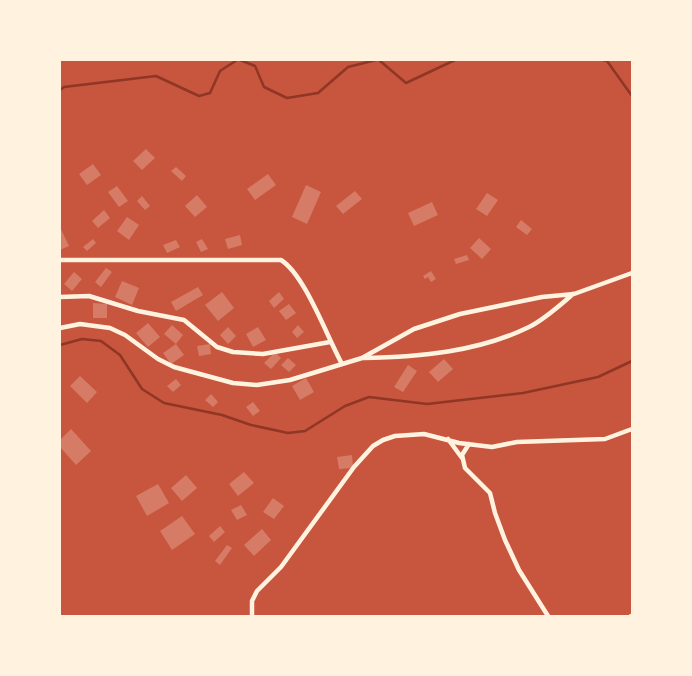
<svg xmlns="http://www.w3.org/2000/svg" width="692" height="676" font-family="'DM Sans',sans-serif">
  <rect width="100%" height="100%" fill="#c8553d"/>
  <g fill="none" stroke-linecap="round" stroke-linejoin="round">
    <path stroke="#8f3625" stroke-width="2.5" d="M240,60L255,66L264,87L287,98L318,93L348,67L376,60
      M379,60L406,83L455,60
      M603,60L607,61L632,96
      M60,90L64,87L156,76L199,96L210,93L220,71L237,60
      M60,345L82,339L101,341L120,355L142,389L164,403L222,415L251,425L288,433L305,431L345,406L369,397L427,404L523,393L598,377L632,361"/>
  </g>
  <path fill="#d67c66" d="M146,149L155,158L142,170L133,161Z
    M93,164L101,175L87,185L79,174Z
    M176,167L186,176L182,181L171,171Z
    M268,174L276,185L255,200L247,189Z
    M306,185L321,192L307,224L292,217Z
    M117,186L128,201L119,207L108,192Z
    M355,191L362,199L343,214L336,206Z
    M487,193L498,200L487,216L476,209Z
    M197,195L207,207L195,217L185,206Z
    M142,196L150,206L145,210L137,201Z
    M432,202L438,215L414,226L408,213Z
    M104,210L110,218L98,228L92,221Z
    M127,217L139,225L129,240L117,231Z
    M521,220L532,229L527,235L516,227Z
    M60,227L69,246L60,250Z
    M240,235L242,245L228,249L225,239Z
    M479,238L491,249L482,259L470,248Z
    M93,239L96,243L87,251L83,247Z
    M202,239L208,249L201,252L196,242Z
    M176,240L180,247L167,253L163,245Z
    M467,255L469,260L456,264L454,259Z
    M106,268L112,272L101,287L95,282Z
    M431,271L436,279L431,282L428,277L425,279L423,276Z
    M74,272L82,279L72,291L64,284Z
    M122,281L139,288L132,305L115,297Z
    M198,287L203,295L176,311L171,302Z
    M222,292L234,308L218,321L205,305Z
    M279,292L284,299L274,308L269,301Z
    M93,303L107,304V318H93Z
    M289,304L296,313L286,320L279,311Z
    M148,323L160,337L148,347L136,333Z
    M172,325L183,335L176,344L184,355L171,364L163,353L176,344L164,334Z
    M298,325L304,332L297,338L292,332Z
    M228,327L236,336L228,344L220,335Z
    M258,327L266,340L253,347L246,334Z
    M210,344L211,354L199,356L197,346Z
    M275,352L281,358L271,369L264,363Z
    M288,358L296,365L289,372L281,365Z
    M444,359L453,369L438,382L429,372Z
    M408,365L417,371L403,392L394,387Z
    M80,376L97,392L87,403L70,386Z
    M306,378L314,392L300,400L292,386Z
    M176,379L181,385L173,392L167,386Z
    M211,394L218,402L213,407L205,400Z
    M253,402L260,411L253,416L246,407Z
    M71,429L91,451L76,465L60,447V440Z
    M352,455L353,468L339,469L337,457Z
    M244,472L254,483L238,496L229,484Z
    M186,475L197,488L182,501L171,488Z
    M158,484L169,503L147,516L136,496Z
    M273,498L284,506L274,519L263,512Z
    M241,505L247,515L237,520L231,510Z
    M182,516L195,534L172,550L160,531Z
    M220,526L225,532L214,542L209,536Z
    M262,529L271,540L254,556L244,545Z
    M227,545L232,548L220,565L215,561Z"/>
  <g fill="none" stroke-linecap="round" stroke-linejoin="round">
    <path stroke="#fff3e0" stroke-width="4.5" d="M60,260H281C305,275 327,337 342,364
      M60,297L89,296L138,311L184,320L217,347L233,352L263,354L330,342
      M60,328L80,324L110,328L125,335L158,359L174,367L233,383L257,385L290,380L362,358L414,329L460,314L542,297L574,294L632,273
      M363,358C419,357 478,352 529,327C545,319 559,306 573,294
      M448,439L462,458
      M469,444L462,455L465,468L490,493L495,513L505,540L519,570L548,616
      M252,616V601L257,591L281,567L354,467L373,446L383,440L395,436L424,434L459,443L492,447L517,442L605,439L632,429
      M631,616H632"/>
  </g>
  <rect width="692" height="676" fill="none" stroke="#fff3e0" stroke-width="122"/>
</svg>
